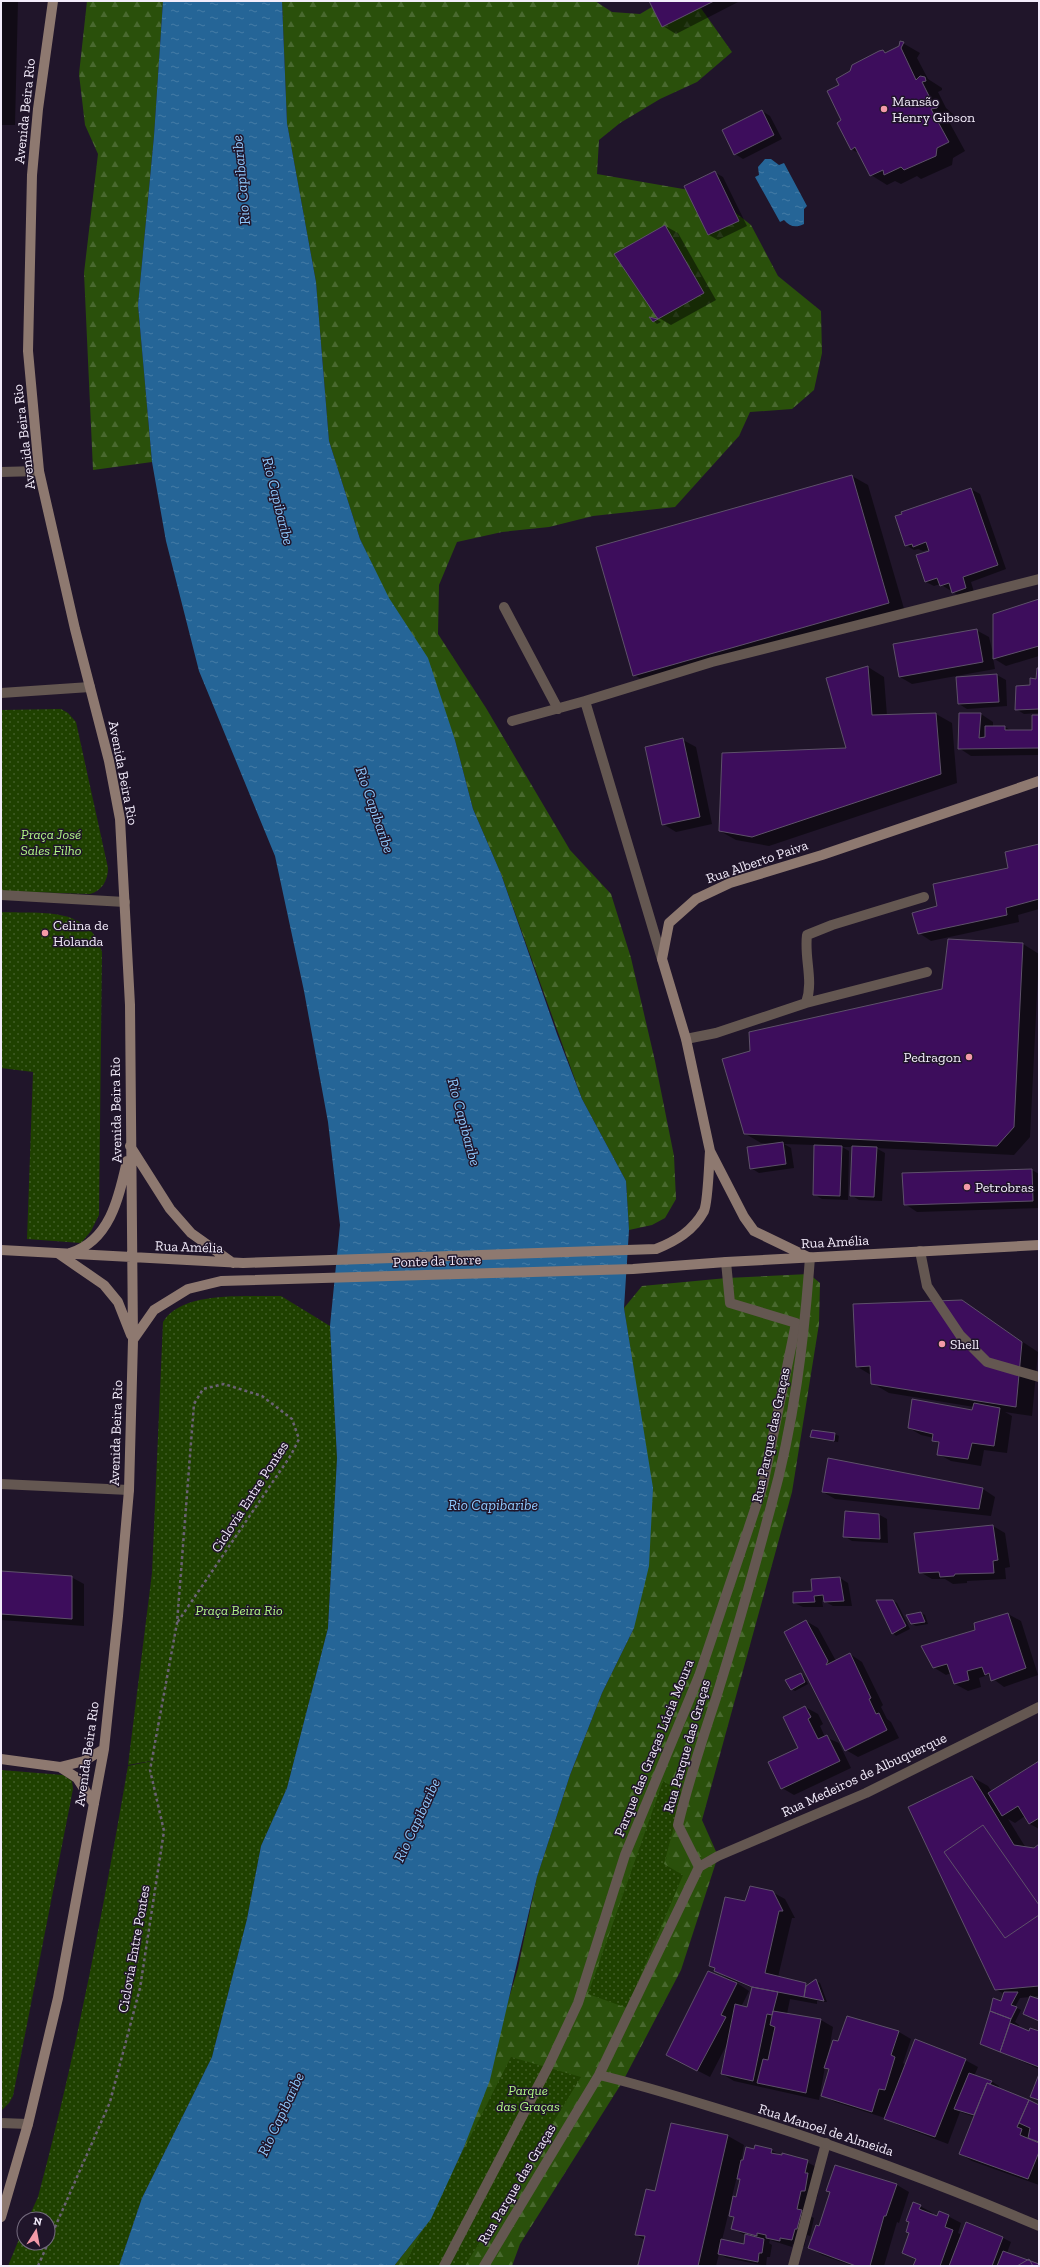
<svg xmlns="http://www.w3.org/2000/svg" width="1040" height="2267" font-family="'Zilla Slab',serif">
  <defs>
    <pattern id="forest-firs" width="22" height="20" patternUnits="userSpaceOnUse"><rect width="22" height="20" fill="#2a500b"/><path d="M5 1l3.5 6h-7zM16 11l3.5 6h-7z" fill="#49692f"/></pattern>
    <pattern id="park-dots" width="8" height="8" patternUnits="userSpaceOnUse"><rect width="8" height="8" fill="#1f4100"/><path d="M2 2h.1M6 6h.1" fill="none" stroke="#405d26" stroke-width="1.8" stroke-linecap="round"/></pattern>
    <pattern id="water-ripples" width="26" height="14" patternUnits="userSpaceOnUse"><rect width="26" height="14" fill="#256597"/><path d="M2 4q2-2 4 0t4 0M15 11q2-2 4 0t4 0" fill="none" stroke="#457ba6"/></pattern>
  </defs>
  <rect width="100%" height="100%" fill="#20152a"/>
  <path fill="url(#forest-firs)" d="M87,1H163L154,136L138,305L152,462L93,470L84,273L98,154L85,125L79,74Z
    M282,1H595L612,12L640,14L662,1L698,4L732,52L697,82L660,99L620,123L599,140L597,174L712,194L751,225L778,276L821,311L822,353L814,390L792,409L750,412L739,436L675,507L593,516L549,527L502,532L457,542L439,585L438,634L486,708L570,850L611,894L631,958L655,1061L674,1156L676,1199L665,1218L652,1225L629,1230L626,1181L582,1099L501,874L473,809L455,740L360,539L329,441L316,282L287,123Z
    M809,1274L820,1283L819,1324L792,1492L702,1820L718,1856L681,1970L623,2081L520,2244L512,2266H394L431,2219L464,2147L518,1968L537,1877L570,1775L602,1693L634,1628L637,1393L624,1308L642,1286L727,1278Z"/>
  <path fill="url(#park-dots)" d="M61,709L68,713L76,722L108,868C108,880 102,891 90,894L1,891V710Z
    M1,912C39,914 89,905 102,952L99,1215L91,1231L81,1243L27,1239L33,1072L1,1068Z
    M281,1296L330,1326L337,1458L328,1628L287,1788L261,1846L247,1919L212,2057L142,2198L119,2266H8L24,2227V2243H48V2219H28L38,2197C76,2055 103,1911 128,1766L162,1759L128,1765L152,1573L163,1322C182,1290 248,1297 281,1296Z
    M1,1770L63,1775L72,1781L73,1789L13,2096L9,2103L1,2111Z
    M663,1781L683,1793L664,1864L683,1875L627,2008L588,1994Z
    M511,2057L581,2077L465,2266H404Z"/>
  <path fill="url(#water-ripples)" d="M163,1H282L287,123L316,282L329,441L360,539L389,598L428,658L455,740L473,809L501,874L557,1034L582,1099L626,1181L629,1230L624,1308L653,1488L649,1566L634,1628L602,1693L570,1775L537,1877L490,2080L464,2147L431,2219L394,2266H119L142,2198L212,2057L247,1919L261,1846L287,1788L328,1628L337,1458L330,1326L340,1225L328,1122L304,991L275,856L199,671L166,541L152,462L138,305L154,136Z
    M765,159H771L779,165L784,163L807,206L804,209V224C796,228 790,227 784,220L780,222L755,177L759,175L758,167Z"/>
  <path fill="#0007" fill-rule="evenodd" d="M1,1H18L15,125H1Z
    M650,1H740L676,34L663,26Z
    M901,42L920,53L917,58L928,79L942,88V90L938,92L946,108L954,115L947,118L965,151L953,158L952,165L921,179L917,176L901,184L895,181L887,185L871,175L860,154L851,149L843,120L840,85L883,51L887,54L900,47Z
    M762,111L770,116L782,139L743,159L735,154Z
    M714,172L723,177L747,226L718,240L709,235L686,186Z
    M665,226L678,233L716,300L671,325L659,318Z
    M651,319L658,320L661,322L657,324Z
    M852,476L868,485L905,612L650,684L634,675Z
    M971,489L980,494L1006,569L971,582L974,592L961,597L940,584L934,586L926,582L930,551L929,549L923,551L918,549L914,550L906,545L902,512Z
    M1039,600V656L1006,666L993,658L995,669L912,684L900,677L976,630L989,637L994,658Z
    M868,667L884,677L887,716L936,714L952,723L957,783L769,846L736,840L720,831L847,749L827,678Z
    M1039,669V713L1024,714L1016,709L1037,680Z
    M997,675L1006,680L1007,706L967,709L959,704L957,678Z
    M981,714L993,722V727H1005L1012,731H1033L1039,716V755L971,756L959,748Z
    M683,740L696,747L712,824L676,832L663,824Z
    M1039,845V909L1018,915L1019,922L931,941L919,933L938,907L1009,869Z
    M949,940L1023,944L1039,954L1030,1137L1014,1155L876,1148L885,1153L882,1201L859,1200L851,1195L853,1147H842L849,1151L848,1200L822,1199L814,1194L815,1145L784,1144L791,1148L794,1168L759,1173L751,1168L772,1144L761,1143L744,1133L751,1052L942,990Z
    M1032,1170L1039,1174V1208L917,1212L905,1204Z
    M961,1301L1038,1352L1032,1416L1005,1412L1012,1416L1007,1453L984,1450L981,1466L951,1461L938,1454L939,1444L933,1440L934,1438L921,1435L909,1428L973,1412L974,1407L889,1393L872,1383L871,1375L856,1366Z
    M812,1431L835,1434L839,1436L838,1442L815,1439L811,1436Z
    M829,1459L983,1489L995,1497L991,1516L835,1499L823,1492Z
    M878,1514L887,1519L888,1543L852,1541L844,1536Z
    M993,1526L1005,1533L1010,1567L1005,1568L1006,1579L967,1581V1583L953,1584L945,1579H932L920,1572Z
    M1,1572L71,1577L84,1584V1626L1,1620Z
    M840,1578L848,1583L852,1606H833L822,1600L823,1607H803L794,1603Z
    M893,1601L897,1603L910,1629L896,1636L893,1633Z
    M921,1613L925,1615L928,1624L916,1626L912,1624Z
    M1008,1614L1021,1621L1038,1675L1004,1687L988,1675L979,1678L981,1687L968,1691L955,1684L951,1673L946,1675L933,1667L976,1631L975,1623Z
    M806,1621L818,1628L836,1661L850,1654L862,1662L883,1705L881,1707L887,1719L891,1722L899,1738L858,1757L846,1750Z
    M800,1674L804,1676L808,1684L795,1691L791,1689Z
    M805,1707L818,1714L823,1724L820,1726L825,1737L839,1743L851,1768L794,1795L782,1788L799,1749Z
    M1039,1763V1829L1030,1824L1025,1816L1015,1823L1008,1819L1026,1848L1034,1849L1039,1846V1996L1020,1998L1015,2007L1021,2010L1015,2022L1019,2025L1018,2028L1029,2033L1039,2032V2069L981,2043L1004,1994L995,1989L972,1777L988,1786L992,1792Z
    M772,1892L785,1899L795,1918H792L778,1977L809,1986L816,1981L820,1983L827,2002L817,2001V2004L790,1999L787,2014L821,2020L833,2027L828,2056L839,2043L848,2017L899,2032L911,2039L903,2063L906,2065L965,2060L978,2067L974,2076L991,2081L999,2086L998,2089L1039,2106V2185L972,2161L960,2154L975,2117L960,2112L948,2144L898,2125L885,2118L835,2102L822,2095L830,2070L825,2067L819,2100L734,2081L722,2074L727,2044L710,2077L667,2055L729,1980L710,1965L746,1903ZM734,1981L753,1988L748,2008L741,2007L749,1991ZM892,2096H894L890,2106H889Z
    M672,2124L728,2136L744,2145L741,2161H744L755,2150H771L780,2155L796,2156L820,2169V2181L817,2198L814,2197L810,2216L814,2218L810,2236L807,2235L804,2247L793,2244L792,2247L770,2240L769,2243L772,2245L770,2257H767L766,2266L727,2258L719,2254L716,2266H638L645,2240L636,2235L656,2192ZM740,2164L741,2165L737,2198L732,2197ZM731,2203L733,2204L730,2216L735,2218L732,2228L746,2236L745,2245L722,2240Z
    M897,2185L909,2192L899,2223L897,2222L884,2266H853L822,2255L809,2247L819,2227L831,2193L827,2190Z
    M914,2203L933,2213L932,2215L938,2217L940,2212L961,2223L958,2233L962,2235L966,2223L1003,2238L1011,2242L1007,2253L1039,2266H914L916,2260L903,2253L910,2234Z"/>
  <path fill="#3d0d5c" stroke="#5e516a" d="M649,1H714L662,27Z
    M900,41L904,42L901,48L916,80L920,76L925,77L926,81L922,82L932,102L937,101L938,105L937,108L931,109L949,142L937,148L936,156L904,170L901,167L884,175L883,170L870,176L855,147L851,150L837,123L841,120L827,91L839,85L836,79L850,71L852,65L879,51L883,50L885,53L899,46Z
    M762,110L774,135L734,155L722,130Z
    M715,171L739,221L708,235L684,186Z
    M665,225L704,293L658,319L614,254Z
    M649,317L658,319L653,322Z
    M852,475L889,603L633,676L596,547Z
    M971,488L998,565L963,577L966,588L952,593L949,583L940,586L937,578L925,582L916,555L929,551L926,542L913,547L912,544L905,546L895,516L902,514L901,512Z
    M1039,599V646L993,659V614Z
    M977,629L983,662L899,677L893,644Z
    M868,666L872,715L936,713L941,774L752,837L719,831L722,753L846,748L826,678Z
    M1037,668H1039V709L1015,710L1016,686L1030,685V678L1036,679Z
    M997,674L999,702L958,704L956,677Z
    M959,713H981L979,738L985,737V726H1005V730H1032V715H1039V748L958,749Z
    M683,738L700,817L662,825L645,747Z
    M1039,844V899L1006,908L1007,915L918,934L912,913L937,906L933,884L1008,868L1005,852Z
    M948,939L1023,943L1014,1127L997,1146L744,1134L722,1059L750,1051L749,1032L942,989Z
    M783,1142L786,1164L750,1169L747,1147Z
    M814,1145L842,1146L840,1196L813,1195Z
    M852,1146L877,1147L874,1197L850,1196Z
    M1032,1169L1033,1201L904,1205L902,1173Z
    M962,1300L1022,1342L1016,1407L871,1384L870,1366L856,1367L853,1304Z
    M912,1399L972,1410L974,1403L1000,1408L994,1446L972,1443L968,1459L937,1455L939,1442L932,1441L933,1434L908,1428Z
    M812,1430L835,1433L834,1441L810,1437Z
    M828,1458L983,1488L979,1509L822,1492Z
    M845,1511L879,1514L880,1539L843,1537Z
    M993,1525L998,1560L993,1561L994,1573L955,1574L954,1576L940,1577L939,1572L919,1573L914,1533Z
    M1,1571L72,1576V1619L1,1614Z
    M840,1577L844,1601L824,1602L823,1595L814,1596L815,1602L793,1603V1592L812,1591L811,1579Z
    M876,1600H893L906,1626L892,1634Z
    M921,1612L925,1622L911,1624L906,1615Z
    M1008,1613L1026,1668L991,1681L989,1673L985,1675L982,1667L967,1671L969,1680L954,1684L947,1664L933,1668L921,1646L975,1630L974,1623Z
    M806,1620L828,1661L826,1665L850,1653L871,1698L869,1699L876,1714L879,1713L887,1730L845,1751L784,1632Z
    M801,1673L805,1682L791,1690L785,1680Z
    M805,1706L811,1717L808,1719L818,1739L827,1735L840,1761L781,1789L768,1762L798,1748L783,1717Z
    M1039,1761V1818L1029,1824L1018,1806L1002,1816L988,1793Z
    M972,1776L1014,1845L1034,1848L1039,1844V1986L995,1990L908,1807Z
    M983,1825L1039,1905V1915L1005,1938L944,1852Z
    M750,1886L773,1891L783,1911H779L765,1973L806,1983L804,1997L752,1987L714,1971L715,1968L709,1966L725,1897L745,1901Z
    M708,1971L737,1983L721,2015L726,2017L697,2071L666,2055Z
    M816,1979L824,2001L804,1997L806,1986Z
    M752,1987L778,1992L772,2015L767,2014L753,2081L721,2074L735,2004L747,2007Z
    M1004,1992H1018L1011,2005L1017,2007L1011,2019L990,2011L993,1998L1001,2001Z
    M1030,1996L1039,1999V2021L1023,2014Z
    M773,2011L821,2019L806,2093L757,2083L763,2059L768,2060L775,2027L770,2025Z
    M990,2011L1011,2019L1000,2052L980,2044Z
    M847,2016L899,2031L891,2055L895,2057L885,2090L879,2089L872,2112L821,2096L829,2069L824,2068L833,2040L838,2041Z
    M1010,2023L1029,2031L1030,2028L1039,2031V2067L1000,2052Z
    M915,2039L966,2059L935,2137L884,2119Z
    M969,2073L992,2081L990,2084L987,2083L974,2115L954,2109Z
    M1039,2074V2100L1030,2097Z
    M987,2083L1029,2100L1017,2127L1022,2129L1020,2135L1039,2143V2152L1028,2179L959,2154Z
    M1029,2100L1039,2105V2142L1028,2138L1030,2128L1019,2123Z
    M671,2123L728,2135L698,2266H635L638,2265L645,2236L635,2235L646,2189L655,2191Z
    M755,2145L772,2149L771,2153L782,2155V2153L808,2160L805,2173H808L805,2191H801L797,2209L802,2210L797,2229H795L792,2240L780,2238V2241L766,2238V2235L757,2233V2236L731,2229L734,2217L729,2216L733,2196L736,2197L739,2184L740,2179H737L741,2160H743L746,2147L754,2149Z
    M835,2165L897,2184L886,2216H884L870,2266H856L808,2248L816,2225L819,2226L830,2192L826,2191Z
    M913,2202L921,2205L919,2209L937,2216L939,2211L949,2215L945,2227L953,2230L940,2266H913L916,2259L902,2253L909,2233L906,2232L909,2222L906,2221Z
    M966,2222L1003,2237L992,2266H949Z
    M745,2234L764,2239L762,2253H759L758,2262L718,2254L721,2239L744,2244Z
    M1003,2251L1039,2264V2266H997Z
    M1029,2259L1033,2266H1017Z"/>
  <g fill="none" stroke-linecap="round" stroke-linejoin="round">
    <path stroke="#6b6275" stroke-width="2.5" stroke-dasharray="3 3" stroke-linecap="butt" d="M38,2266L110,2102L140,1988L164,1831L150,1770L177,1623L194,1404L203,1389L224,1384L262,1396L292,1419L299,1439L291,1455L177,1623"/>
    <path stroke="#645751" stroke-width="10" d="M504,607L558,709
      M512,721L585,701
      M662,959L585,701L712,662L1039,579
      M806,1003L927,972
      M686,1039L716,1033L806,1003C814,980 804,959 807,935L832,925L924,897
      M920,1251L927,1286L960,1335L987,1362L1039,1377
      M793,2266L826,2143"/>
    <path stroke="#645751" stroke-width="10" d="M444,2266L548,2067L578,2003L625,1855L699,1676L748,1530L763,1485L796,1323L730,1303L726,1262"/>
    <path stroke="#645751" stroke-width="10" d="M1,472L39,471
      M1,693L90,687
      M1,895L125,902
      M1,1484L129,1490
      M699,1867L718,1856L866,1793L1039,1707
      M599,2075C646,2086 692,2101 738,2115C841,2147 940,2184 1039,2226
      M1,2123L28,2124
      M484,2266L599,2075L699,1867L678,1825C688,1782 702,1740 716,1698C736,1634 754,1570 771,1506C794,1424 804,1341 810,1257"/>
    <path stroke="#8e7970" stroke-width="10" d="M130,1146L170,1209L191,1233L233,1263
      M1,1250L243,1263L656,1249C676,1241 693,1231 704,1211C708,1202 709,1164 710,1151
      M70,1253C110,1241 119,1197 127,1161
      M59,1254L104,1285L118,1302L131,1335
      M808,1257L754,1231L744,1217L710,1151L686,1039L662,959L669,923L696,899L730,883L822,855L1039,781
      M133,1340L154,1310L188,1289L221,1281L633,1269L726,1262L1039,1245
      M1,1759L60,1767L84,1761L104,1749
      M60,1767L77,1778L94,1804
      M1,2217L28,2124L58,1998L104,1749L118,1616L129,1490L133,1340L130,1005L120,819L109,761L75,629L39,471L28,351L32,175L38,109L53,1"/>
  </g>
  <g fill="#f39aa8" stroke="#20152a" stroke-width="1.5">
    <circle cx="884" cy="109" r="4"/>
    <circle cx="45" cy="933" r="4"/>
    <circle cx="969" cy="1057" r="4"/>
    <circle cx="967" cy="1187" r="4"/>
    <circle cx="942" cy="1344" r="4"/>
  </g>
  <g text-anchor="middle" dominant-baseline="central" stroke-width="3" stroke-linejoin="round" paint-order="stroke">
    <g font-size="14" fill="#f3ecfb" stroke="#20152a" text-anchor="start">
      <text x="892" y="101">Mansão<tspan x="892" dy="16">Henry Gibson</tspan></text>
      <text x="53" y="925">Celina de<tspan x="53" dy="16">Holanda</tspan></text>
      <text x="961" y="1057" text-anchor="end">Pedragon</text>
      <text x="975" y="1187">Petrobras</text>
      <text x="950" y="1344">Shell</text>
    </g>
    <g font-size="14" fill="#f3ecfb" stroke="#20152a">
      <text transform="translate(25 111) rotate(-84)">Avenida Beira Rio</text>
      <text transform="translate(24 437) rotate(-97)">Avenida Beira Rio</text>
      <text transform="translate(123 773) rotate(79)">Avenida Beira Rio</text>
      <text transform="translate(757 862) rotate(-19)">Rua Alberto Paiva</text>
      <text transform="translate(116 1110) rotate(-91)">Avenida Beira Rio</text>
      <text transform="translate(835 1242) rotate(-3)">Rua Amélia</text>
      <text transform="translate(189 1247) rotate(2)">Rua Amélia</text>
      <text transform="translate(437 1261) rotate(-2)">Ponte da Torre</text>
      <text transform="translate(116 1433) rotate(-88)">Avenida Beira Rio</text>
      <text transform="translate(771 1435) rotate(-78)">Rua Parque das Graças</text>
      <text transform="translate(250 1497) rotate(-57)">Ciclovia Entre Pontes</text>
      <text transform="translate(687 1746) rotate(-74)">Rua Parque das Graças</text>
      <text transform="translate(654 1748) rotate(-68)">Parque das Graças Lúcia Moura</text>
      <text transform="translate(87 1754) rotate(-82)">Avenida Beira Rio</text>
      <text transform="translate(864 1775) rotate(-25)">Rua Medeiros de Albuquerque</text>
      <text transform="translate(134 1949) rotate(-80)">Ciclovia Entre Pontes</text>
      <text transform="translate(826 2130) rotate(18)">Rua Manoel de Almeida</text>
      <text transform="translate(517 2184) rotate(-59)">Rua Parque das Graças</text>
    </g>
    <g font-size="14" font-style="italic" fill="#b0f585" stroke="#20152a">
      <text x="51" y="834">Praça José<tspan x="51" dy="16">Sales Filho</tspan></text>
      <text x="239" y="1610">Praça Beira Rio</text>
      <text x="528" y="2090">Parque<tspan x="528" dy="16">das Graças</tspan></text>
    </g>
    <g font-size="15" font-style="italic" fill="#8ec8fc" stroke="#20152a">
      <text transform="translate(241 180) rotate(-95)">Rio Capibaribe</text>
      <text transform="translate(278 501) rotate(76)">Rio Capibaribe</text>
      <text transform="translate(375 810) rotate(71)">Rio Capibaribe</text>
      <text transform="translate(464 1122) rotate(75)">Rio Capibaribe</text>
      <text x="493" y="1505">Rio Capibaribe</text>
      <text transform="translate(417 1820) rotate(-65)">Rio Capibaribe</text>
      <text transform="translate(281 2114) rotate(-65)">Rio Capibaribe</text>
    </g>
  </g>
  <rect width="1040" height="2267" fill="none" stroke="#f3ecfb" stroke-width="4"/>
  <g transform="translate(36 2231) rotate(11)"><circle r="19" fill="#20152a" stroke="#746b7e"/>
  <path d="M0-3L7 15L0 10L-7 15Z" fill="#f39aa8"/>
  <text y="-6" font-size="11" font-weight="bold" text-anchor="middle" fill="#f3ecfb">N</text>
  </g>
</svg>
